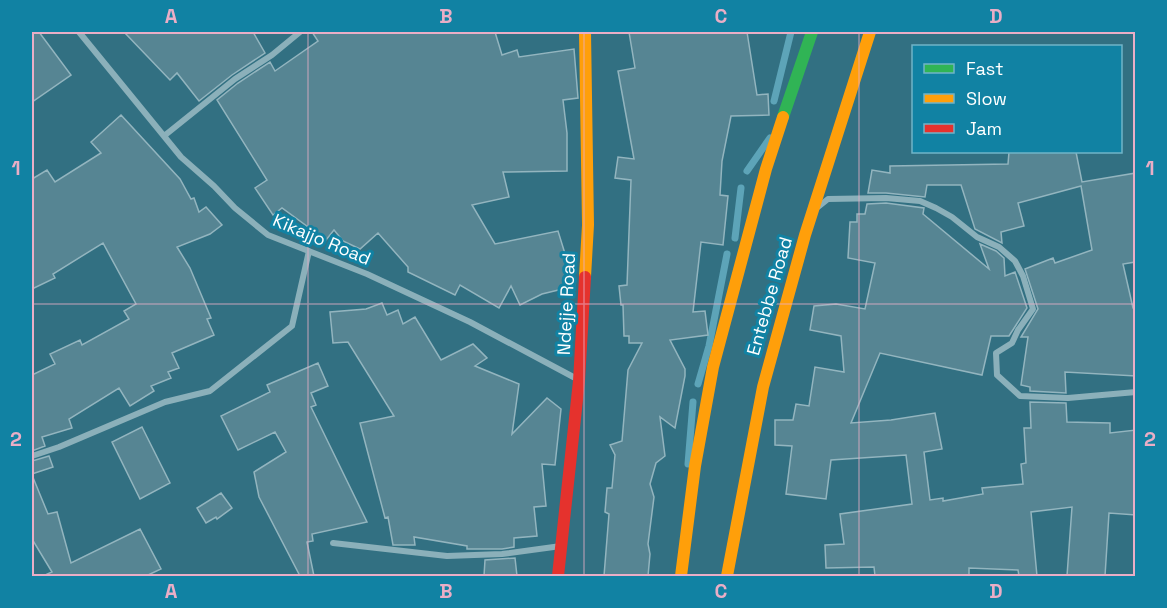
<svg xmlns="http://www.w3.org/2000/svg" width="1167" height="608" font-family="'Space Grotesk',sans-serif">
  <rect width="100%" height="100%" fill="#327082"/>
  <g fill="none" stroke-linecap="round" stroke-linejoin="round">
    <path stroke="#5da4b8" stroke-width="7" d="M774,101L791,32
      M747,171L770,138
      M735,238L741,188
      M698,384L709,346L727,254
      M688,464L693,402"/>
  </g>
  <path fill="#568593" stroke="#93b5bf" stroke-width="1.5" d="M32,32H39L71,75L32,102Z
    M124,32H253L265,53L232,75L199,101L177,73L170,80Z
    M312,32H495L502,55L517,50L519,57L574,49L578,98L563,100L567,133V171L503,172L509,197L472,205L495,244L558,231L575,286L542,294L520,305L511,286L499,308L460,285L455,295L408,272V267L378,233L360,249L343,241L334,230L326,240L282,208L273,215L255,188L267,180L217,100L238,83L270,62L275,71L318,41Z
    M629,32H747L757,95L768,94L769,115L731,116L722,161L720,195L728,196L723,245L701,242L693,312L705,311L708,335L670,340L685,369V376L675,428L660,417L665,456L656,463L650,484L654,497L648,544L650,554L648,576H604L609,514L605,512L607,488H612L615,455L610,445L622,441L628,370L642,343H629V336H624L623,305H621L619,286L627,285L631,180L615,178L618,157L634,159L618,71L635,68Z
    M121,115L180,179L191,199L194,198L199,212L206,207L222,225L210,234L177,247L190,268L211,318L207,319L214,335L172,353L179,368L168,372L171,378L151,386L154,391L130,406L119,388L69,419L72,428L42,437L45,446L32,451V375L55,364L50,354L80,340L82,345L129,319L124,311L136,304L103,243L53,274L55,278L32,289V179L47,170L55,182L101,153L91,142Z
    M1009,152H1076L1082,182L1136,173L1135,262L1123,264L1133,308H1136V376L1065,372L1066,393L1030,391V387L1021,385L1028,337H1021L1038,309L1025,269L1053,258L1055,263L1092,250L1081,186L1018,203L1024,226L1001,232L1002,243L975,229L961,185H927L925,197L886,193H868L872,170L890,173V166L1008,164Z
    M886,203L924,208L923,214L989,269L980,244L996,251L1004,258L1005,276L1015,272L1027,308L1009,336H991L982,375L880,353L851,423L891,420L935,413L942,449L924,452L930,500L943,498V501L983,494L982,488L1023,484L1021,464L1026,463L1024,428H1031L1030,402L1066,403L1067,422L1110,423V433L1136,430V515L1109,513L1105,576H1067L1072,507L1031,512L1037,576H1019L1018,570L969,568V576H875L874,567L826,568L825,545L844,544L840,514L912,504L906,455L831,460L826,499L786,494L792,446L775,445V420H793L796,404L809,406L815,367L844,372L841,336L810,330L814,306L836,304L865,309L875,263L848,258L850,222H857V214H865L867,204Z
    M382,303L387,315L398,310L403,324L415,317L441,360L473,344L487,358L475,366L519,384L512,434L547,398L561,409L555,465L542,464L546,506L534,507L537,536L514,538V547L502,549H467V546L414,537L415,545H393L388,517L385,518L360,423L394,416L348,342L333,343L330,312L366,309Z
    M318,363L328,386L311,393L316,405L311,407L367,522L312,534L313,541L307,542L314,576H300L259,497L254,472L286,452L275,432L238,450L221,416L270,392L267,385Z
    M142,427L170,483L140,499L112,442Z
    M49,456L53,467L32,474V461Z
    M32,475L48,514L57,512L71,563L140,529L161,569L146,576H43L52,572L32,539Z
    M221,493L232,508L217,519L216,517L206,523L197,508Z
    M515,558L517,576H484L485,560Z"/>
  <g fill="none" stroke-linecap="round" stroke-linejoin="round">
    <path stroke="#8bb0ba" stroke-width="6" d="M79,32L181,157L214,186L235,208L268,235L367,274L470,322L579,380
      M164,136L235,79L272,55L300,32
      M818,207L828,199L886,198L920,201L936,208L952,217L977,237L999,247L1015,261L1023,276L1033,309L1018,330L1012,343L996,353L997,375L1020,396L1068,398L1136,392
      M32,456L59,447L165,402L210,391L292,326L309,251
      M333,543L447,556L502,554L561,546"/>
    <path stroke="#30b455" stroke-width="12" d="M783,117L812,32"/>
    <path stroke="#ff9f0a" stroke-width="12" d="M585,277L588,225L585,32
      M681,576L695,466L713,367L766,169L783,117
      M727,576L763,387L805,235L870,32"/>
    <path stroke="#e5322d" stroke-width="12" d="M558,576L579,381L585,277"/>
  </g>
  <path fill="none" stroke="#eaaec6" stroke-width="1.5" stroke-opacity="0.55" d="M308,32V576M584,32V576M859,32V576M32,304H1136"/>
  <g text-anchor="middle" dominant-baseline="central" stroke-width="6" stroke-linejoin="round" paint-order="stroke">
    <g font-size="18" fill="#fff" stroke="#1182a3">
      <text transform="translate(322 239) rotate(23)">Kikajjo Road</text>
      <text transform="translate(769 296) rotate(-74)">Entebbe Road</text>
      <text transform="translate(566 304) rotate(-87)">Ndejje Road</text>
    </g>
  </g>
  <rect width="1167" height="608" fill="none" stroke="#1182a3" stroke-width="66"/>
  <rect x="912" y="45" width="210" height="108" fill="#1182a3" stroke="#70b4c8" stroke-width="1.5"/>
  <rect x="924" y="64" width="30" height="9" fill="#30b455" stroke="#70b4c8" stroke-width="1.5"/>
  <text x="966" y="75" font-size="18" fill="#ffffff">Fast</text>
  <rect x="924" y="94" width="30" height="9" fill="#ff9f0a" stroke="#70b4c8" stroke-width="1.5"/>
  <text x="966" y="105" font-size="18" fill="#ffffff">Slow</text>
  <rect x="924" y="124" width="30" height="9" fill="#e5322d" stroke="#70b4c8" stroke-width="1.5"/>
  <text x="966" y="135" font-size="18" fill="#ffffff">Jam</text>
  <rect x="33" y="33" width="1101" height="542" fill="none" stroke="#eaaec6" stroke-width="2"/>
  <g font-size="20" text-anchor="middle" font-weight="bold" fill="#eaaec6">
    <text x="171" y="23">A</text>
    <text x="446" y="23">B</text>
    <text x="721" y="23">C</text>
    <text x="996" y="23">D</text>
    <text x="16" y="175">1</text>
    <text x="1150" y="175">1</text>
    <text x="16" y="446">2</text>
    <text x="1150" y="446">2</text>
    <text x="171" y="598">A</text>
    <text x="446" y="598">B</text>
    <text x="721" y="598">C</text>
    <text x="996" y="598">D</text>
  </g>
</svg>
